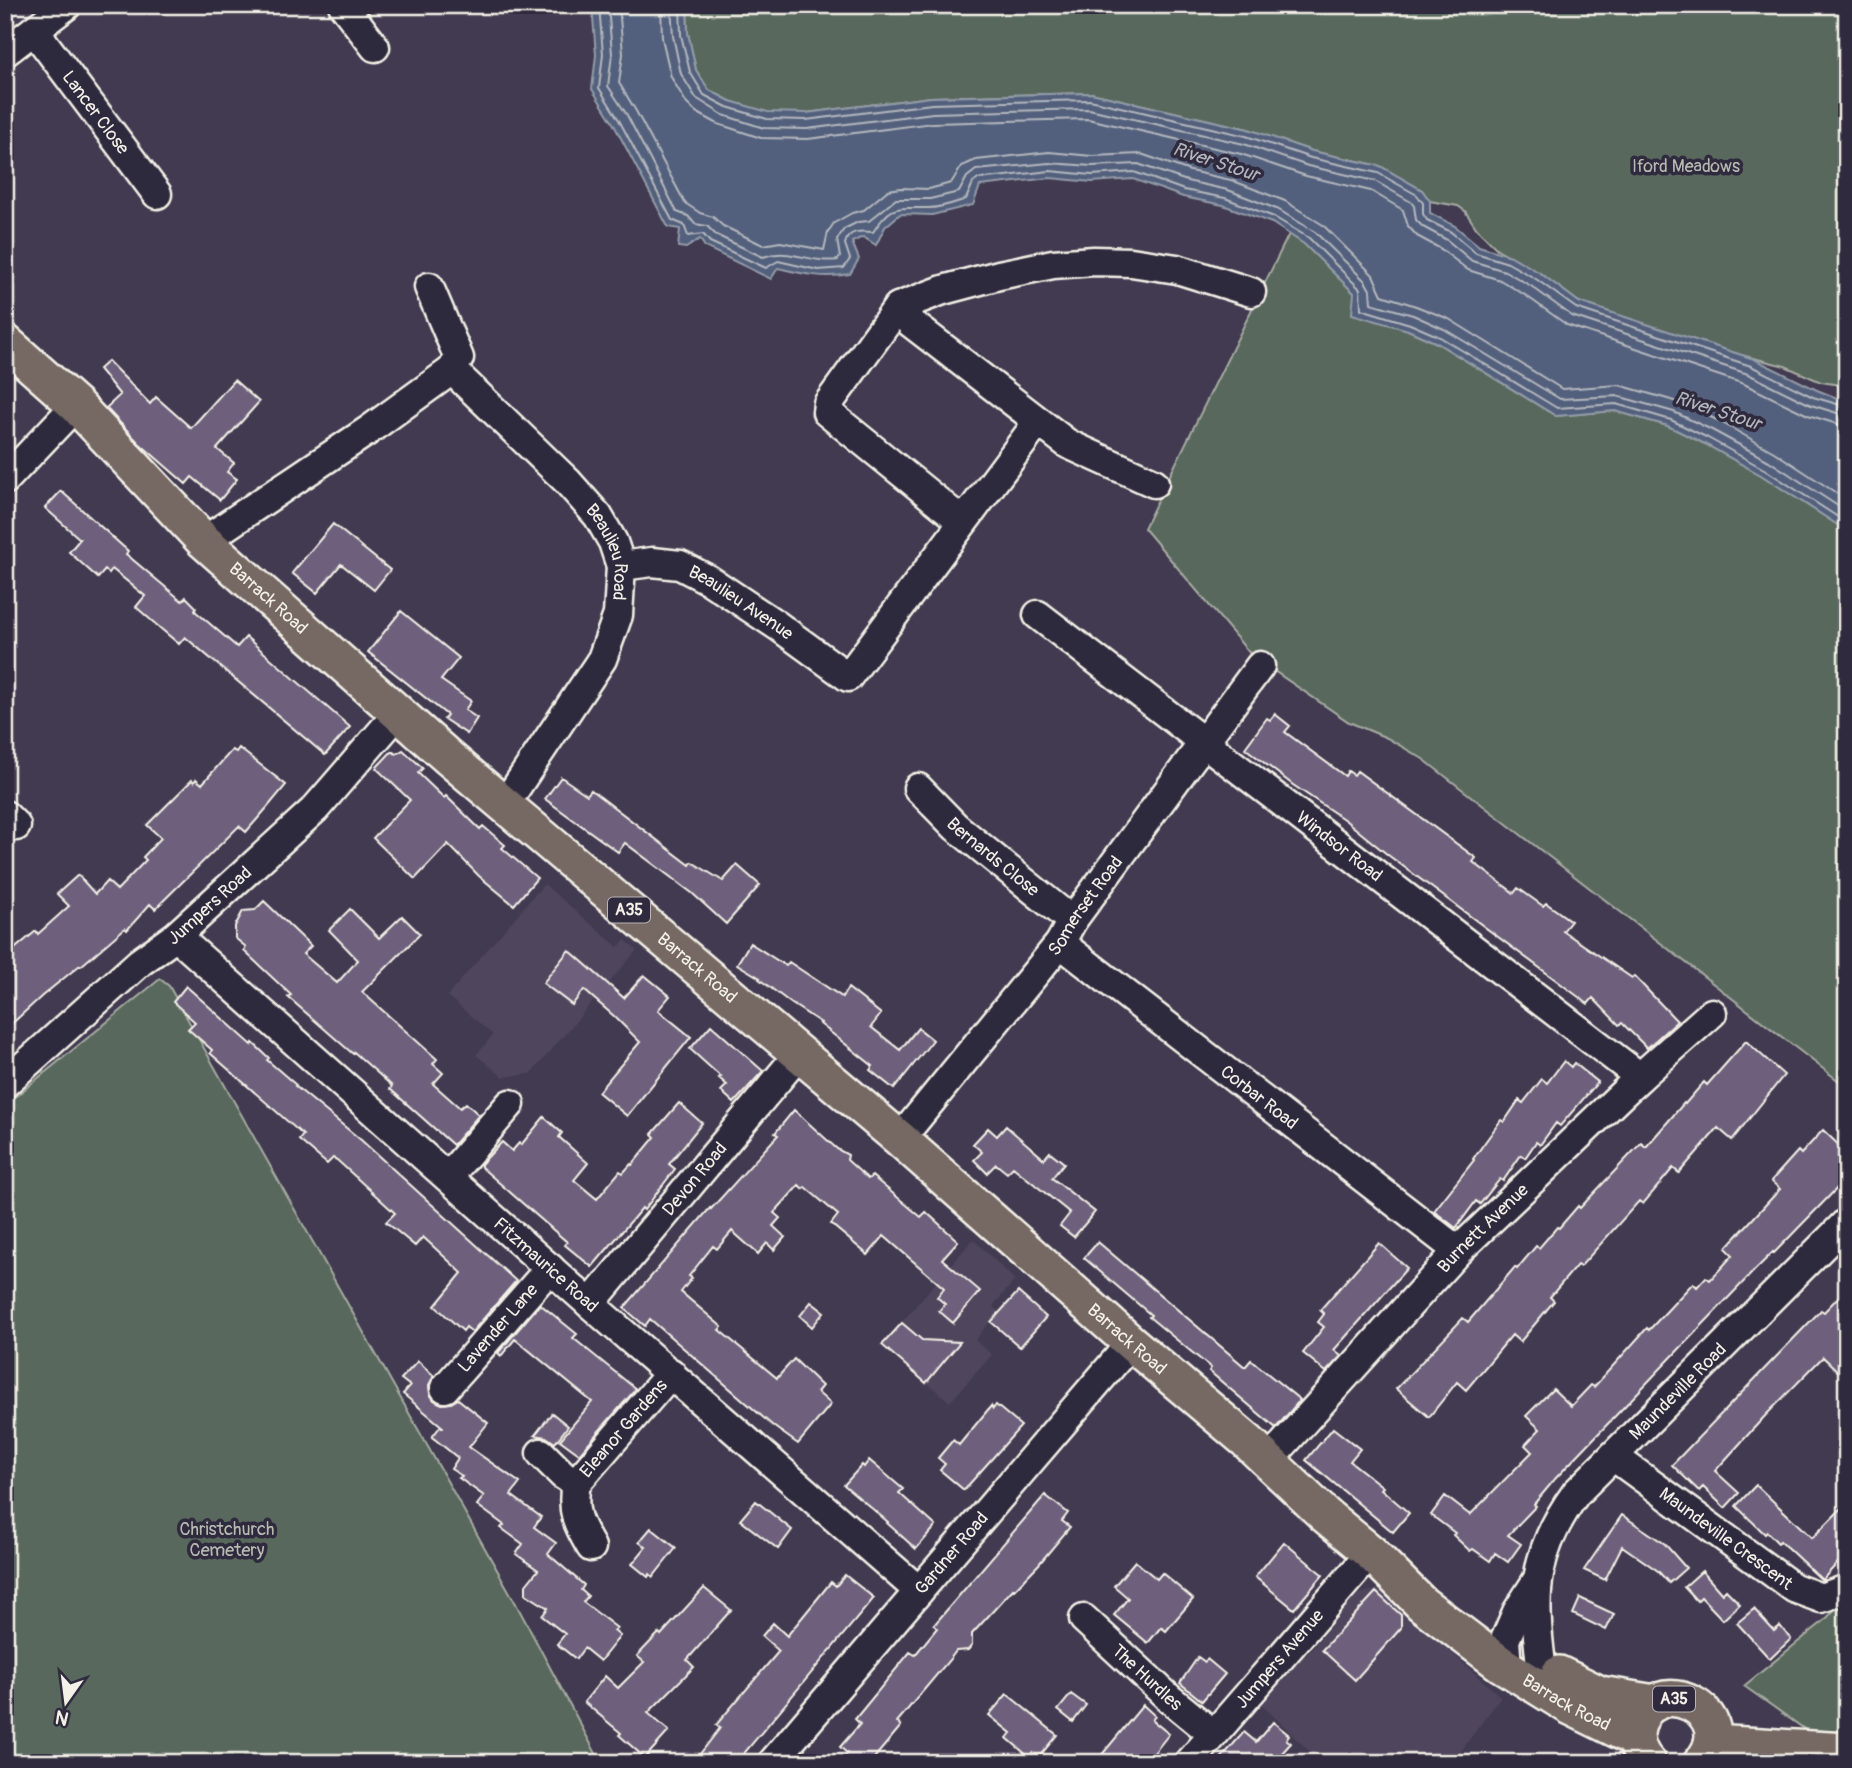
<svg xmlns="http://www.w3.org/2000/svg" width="1852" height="1768" font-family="Pangolin,sans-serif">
  <rect width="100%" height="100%" fill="#423a50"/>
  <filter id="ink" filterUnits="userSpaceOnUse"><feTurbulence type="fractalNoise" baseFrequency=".0143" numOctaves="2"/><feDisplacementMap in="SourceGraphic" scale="14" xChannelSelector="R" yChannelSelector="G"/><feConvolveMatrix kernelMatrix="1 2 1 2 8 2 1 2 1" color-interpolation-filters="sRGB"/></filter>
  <g filter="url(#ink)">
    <path fill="#4f455d" d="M544,884L618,947L625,940L637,950L531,1074L503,1077L476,1055L493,1035L447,996Z
      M973,1239L1015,1280L993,1306L999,1311L975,1340L992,1355L950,1402L882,1345Z
      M1380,1589L1501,1697L1452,1763H1321L1250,1693L1290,1645L1306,1656L1357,1594Z"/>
    <path fill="#59675d" stroke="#a6aca2" stroke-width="2" d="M687,5H1847V386L1821,382L1785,366L1729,352L1579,302L1540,273L1497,249L1477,229L1465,211L1458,206L1430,201L1422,190L1380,166L1312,151L1248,129L1091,93L931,97L806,113H768L730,101L709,90L696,70L688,33Z
      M1289,234L1304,244L1354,293L1408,330L1437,343L1556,416L1615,411L1668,426L1705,444L1761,475L1847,531V1082L1844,1085L1423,759L1387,738L1349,722L1252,656L1144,528Z
      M160,979L169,986L514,1600L601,1763H5V1105Z
      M1847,1596V1751L1834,1750L1744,1686L1825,1620Z"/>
    <path fill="#53617d" stroke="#939ba8" stroke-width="2" d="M592,5H687L688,33L696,70L709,90L730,101L768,112L806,113L931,97L1091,93L1248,129L1312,151L1380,166L1422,190L1430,201V213L1455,226L1479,246L1511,256L1540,273L1579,302L1754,359L1817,390L1847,402V531L1761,475L1705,444L1668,426L1615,411L1556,416L1437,343L1408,330L1352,314L1354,293L1304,244L1272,223L1223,205L1183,197L1133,179L1092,182L1050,178L980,186L973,205L932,215L900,214L885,227L876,245L863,237L852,242L859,259L850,274C824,279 803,274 778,268L771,279L705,247L700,239L686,248L678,247L680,229L668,227L613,123L592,89L596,55Z"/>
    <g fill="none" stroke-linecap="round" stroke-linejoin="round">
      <path stroke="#b4b7bd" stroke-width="2" d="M599,5L603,54L599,88L619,120L672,220L684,225L688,236L703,234L710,242L766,268L778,261L818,270L844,268L850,259L845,244C848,229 863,231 873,232C893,202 897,209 928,208C941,208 954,203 966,199L973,183L978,179L1050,171L1092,175L1134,172L1184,190L1225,198L1274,217L1309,238L1360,289L1361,309L1410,324L1440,337L1557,408L1616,404L1671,420L1708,438L1764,469L1847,523
        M608,5L612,54L608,86L627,115L677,212L688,216L695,224L707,226L716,235L763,257C790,247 810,264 838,260L840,257L837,240L844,229L858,222L869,221L896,199H930L959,192L967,177L976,170L1049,163L1092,166L1138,164L1187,181L1228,190L1279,210L1315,232L1365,281L1370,290L1371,303L1413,315L1444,329L1560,399L1617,396L1674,412L1712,430L1769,461L1847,512
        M619,5L623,54L619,83L636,111L685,203L700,213L713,217L723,226L763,245L780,242L824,250L828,232L834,223L852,213L864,210L888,190L901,188L929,189L951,183L962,166L976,160L1049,152L1092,156L1141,154L1190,171L1231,180L1285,201L1323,225L1373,275L1382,295L1416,306L1449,319L1562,389L1619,385L1678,402L1717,420L1774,452L1847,500
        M661,5L662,38L671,77L687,104L696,112L718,124L761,138L808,139L933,123L1088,119L1241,154L1306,176L1371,191L1403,210L1408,226L1417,236L1441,249L1468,270L1500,280L1525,295L1567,325L1744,384L1808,415L1847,427
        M671,5L673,36L681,74L696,98L723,115L764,128L807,129L933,113L1089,109L1244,144L1308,166L1375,181L1411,202L1414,206L1416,220L1423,227L1447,240L1472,261L1505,271L1531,286L1572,316L1748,374L1811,405L1847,416
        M680,5L681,35L690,72L704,95L727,107L767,119L806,120L932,104L1090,100L1246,136L1311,158L1378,173L1417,195L1423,203V214L1427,220L1451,232L1476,253L1508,263L1536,279L1576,308L1751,366L1813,397L1847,407"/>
    </g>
    <path fill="#6e607c" stroke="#f4f1e8" stroke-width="2" d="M108,361L150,404L156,397L191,428L234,380L259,402L217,449L234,463L227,472L237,479L220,500L192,477L186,484L139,443L106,408L120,395L99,369Z
      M61,491L128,551L126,554L182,601L186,597L196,607L195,611L237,647L246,637L350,727L325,755L185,637L179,644L160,628L136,607L145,596L112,569L109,573L105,570L98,578L69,552L80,539L45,508Z
      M333,524L390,570L374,590L341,564L317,593L292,573Z
      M401,611L459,658L441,680L471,701L465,710L477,718L467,734L444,719L447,715L368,652Z
      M1275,714L1290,726L1285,732L1345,776L1348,771L1354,775L1357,771L1476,858L1473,862L1514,893L1518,888L1543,906L1546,903L1571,921L1563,931L1632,978L1634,976L1677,1021L1647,1048L1622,1023L1619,1025L1593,998L1588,1004L1388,855L1345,820L1293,785L1245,748L1267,718L1270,720Z
      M239,748L286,785L266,809L246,832L239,826L155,909L150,904L127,930L125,928L81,966L80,965L42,996L5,1030V957L36,931L38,934L69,906L57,894L78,875L95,894L107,881L117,890L146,860L143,857L161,838L147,825L192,780L194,782L196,779L202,784L232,750L236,752Z
      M403,750L423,768L418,773L444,798L446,796L480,829L483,826L505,845L502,848L537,878L514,905L479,876L448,844L415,879L373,838L410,800L376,768L392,751L396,754Z
      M561,777L587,795L591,790L690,865L692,862L723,881L737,865L760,885L726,924L692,893L625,843L618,852L545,799Z
      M264,901L311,946L303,954L337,983L358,960L329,930L350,909L379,938L402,916L420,934L362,992L437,1059L433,1064L443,1073L433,1084L460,1108L466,1103L479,1115L453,1145L390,1089L392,1086L354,1052L353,1054L288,997L291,995L244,951L246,947L235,938V926L243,911L255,910Z
      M750,943L786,966L789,962L842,997L848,988L881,1014L871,1027L900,1050L918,1028L933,1040L894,1089L870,1070L873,1066L820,1024L821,1023L792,1004L759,979L760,978L737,964Z
      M569,950L624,998L644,975L670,996L658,1010L691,1037L627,1116L598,1092L640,1042L615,1017L584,990L572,1005L543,983Z
      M186,986L252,1045L253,1043L269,1058L267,1060L296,1085L295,1086L361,1140L516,1281L472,1332L466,1327L463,1331L435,1306L462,1273L423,1237L415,1246L386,1222L395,1213L337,1160L333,1158L327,1164L299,1140L303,1135L210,1053L212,1050L188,1029L195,1022L173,1002Z
      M711,1025L763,1071L734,1103L721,1091L727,1085L719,1078L721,1077L690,1049Z
      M1746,1041L1784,1075L1732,1140L1718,1128L1679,1173L1673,1168L1643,1204L1639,1201L1580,1267L1577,1265L1550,1297L1554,1301L1520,1342L1512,1335L1466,1390L1457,1382L1429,1417L1396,1389L1463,1318L1468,1322L1515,1267L1517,1269L1536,1246L1539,1248L1557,1227L1559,1228L1578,1206L1580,1208L1641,1143L1646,1147L1684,1103L1685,1104L1704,1082L1707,1085Z
      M1564,1061L1571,1067L1574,1063L1598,1082L1560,1126L1556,1123L1540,1145L1536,1142L1525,1158L1521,1155L1503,1181L1500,1179L1480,1204L1476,1201L1456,1228L1434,1211L1474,1160L1473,1159L1501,1120L1504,1122L1519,1100L1523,1103L1542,1079L1547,1083Z
      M679,1103L702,1123L669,1164L675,1169L644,1210L642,1208L592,1267L565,1245L567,1242L481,1167V1164L502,1142L512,1151L519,1143L521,1145L544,1117L562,1133L559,1137L588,1163L574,1180L597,1199L620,1171L623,1173L631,1164L632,1165L655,1137L652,1134Z
      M794,1110L837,1149L848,1155L847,1160L868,1179L872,1176L921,1217L926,1212L958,1241L942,1259L980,1291L953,1323L939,1311L945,1304L937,1297L944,1288L884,1236L868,1255L831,1224L838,1215L805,1187L803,1189L799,1185L774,1213L780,1218L773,1226L785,1237L774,1250L767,1243L758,1254L732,1231L717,1249L713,1246L689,1276L692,1278L681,1292L722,1327L719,1330L777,1378L794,1359L822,1386L817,1392L831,1404L798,1444L773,1426L650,1319L645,1326L624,1308L710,1208L711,1209L778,1135L775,1133Z
      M1006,1126L1044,1159L1050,1152L1064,1163L1052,1178L1095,1212L1074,1237L1060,1226L1070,1213L1013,1167L1007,1173L996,1164L987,1173L974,1160L982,1152L973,1144L988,1128L997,1136Z
      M1823,1130L1847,1153V1178L1774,1253L1773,1252L1752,1273L1555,1479L1534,1504L1536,1506L1508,1535L1521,1544L1508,1562L1495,1553L1490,1561L1473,1549L1470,1551L1453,1535L1455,1533L1431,1515L1445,1496L1470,1515L1532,1452L1525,1445L1540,1429L1526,1416L1553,1389L1571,1406L1591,1385L1594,1387L1647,1328L1649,1330L1693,1283L1697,1287L1706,1277L1710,1280L1733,1255L1726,1248L1780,1189L1771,1181L1798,1151L1801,1154Z
      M1098,1242L1245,1367L1251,1360L1300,1400L1276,1428L1209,1371L1211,1368L1149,1317L1151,1315L1084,1258Z
      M1379,1243L1407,1268L1334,1350L1341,1356L1326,1372L1303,1353L1324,1327L1318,1322L1324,1314L1320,1310Z
      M1847,1288V1380L1823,1357L1765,1416L1715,1471L1739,1493L1725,1508L1703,1487L1699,1491L1672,1465L1800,1332L1821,1310L1824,1312Z
      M1018,1292L1046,1317L1020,1347L991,1322Z
      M811,1302L824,1312L812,1327L800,1316Z
      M540,1304L577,1334L573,1338L636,1389L579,1454L560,1440L592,1402L515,1339L501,1356L498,1353Z
      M902,1323L922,1340L960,1342L926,1383L882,1345Z
      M418,1361L434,1376L429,1385L430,1394L434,1400L442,1404L451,1403L458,1399L488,1423L469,1447L520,1483L511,1495L541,1517L534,1527L556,1543L548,1554L584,1585L581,1590L588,1596L583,1602L617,1628L614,1631L620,1636L600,1661L584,1648L576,1659L557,1644L565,1634L542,1616L548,1608L526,1594V1585L538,1570L516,1554L523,1544L501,1528L504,1525L477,1505L484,1496L459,1478L462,1476L451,1469L458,1458L432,1437L440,1427L444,1428L403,1394L410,1386L401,1379Z
      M996,1405L1021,1426L964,1490L940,1470L945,1464L938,1458L953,1440L959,1445L991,1406L993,1409Z
      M552,1413L568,1426L555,1443L546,1437L535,1435Z
      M1333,1428L1360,1449L1350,1461L1383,1487L1381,1489L1409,1513L1393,1532L1306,1460Z
      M869,1460L903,1489L899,1493L936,1526L916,1549L887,1523L888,1522L844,1485L862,1465L864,1467Z
      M1756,1485L1812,1538L1847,1503V1553L1822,1580L1780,1541L1778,1543L1767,1532L1765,1534L1736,1506Z
      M1045,1495L1068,1513L1062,1521L1070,1527L1039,1564L1014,1590L1013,1589L972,1634V1645L968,1650L956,1651L950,1659L897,1722L901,1726L870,1763H838L847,1753L840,1747L860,1724L855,1719L910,1652L915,1655L937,1628L934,1625Z
      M756,1501L792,1530L778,1549L740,1520Z
      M1622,1515L1665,1544L1686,1568L1669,1583L1658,1571L1622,1546L1605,1580L1584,1570Z
      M651,1528L676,1548L653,1577L650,1574L648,1577L632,1564L646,1547L639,1542Z
      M1284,1542L1323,1575L1294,1609L1255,1577Z
      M1135,1561L1157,1579L1162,1573L1193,1599L1166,1631L1161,1627L1148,1643L1114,1615L1128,1598L1114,1586Z
      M1702,1571L1722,1594L1726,1590L1740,1604L1723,1620L1701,1597L1697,1601L1684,1587Z
      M845,1575L874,1598L736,1763H693L720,1728L716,1725L779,1651L762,1636L773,1623L787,1636L831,1582L836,1586Z
      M704,1588L731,1610L687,1660L694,1667L648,1713L669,1731L645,1758L619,1735L621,1733L584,1702L605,1676L618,1688L644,1662L637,1656L659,1633L661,1635Z
      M1376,1592L1401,1615V1628L1355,1680L1322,1650Z
      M1580,1598L1614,1614L1606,1630L1573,1614Z
      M1754,1609L1774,1631L1780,1626L1791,1639L1770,1659L1737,1623Z
      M1198,1657L1205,1662L1207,1659L1225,1674L1202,1701L1180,1683Z
      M1007,1694L1057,1735L1038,1758L1032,1753L1029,1757L1007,1738L1011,1733L989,1715Z
      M1071,1694L1086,1705L1073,1722L1058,1710Z
      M1143,1705L1155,1716L1152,1720L1169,1734L1146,1763H1095Z
      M1273,1722L1289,1735L1286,1739L1291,1743L1273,1763H1217L1244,1732L1256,1742Z"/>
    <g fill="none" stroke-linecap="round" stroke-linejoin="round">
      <defs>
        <g id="minor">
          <path d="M343,5L375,47"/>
          <path id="s1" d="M34,30L157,194"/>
          <path d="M5,52L67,5"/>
          <path id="s2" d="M429,287L459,358L452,370L567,481L598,516L613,542L621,566L618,615L602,659L505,804"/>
          <path d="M898,307L911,323L1068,444L1154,483"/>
          <path d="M5,480L76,405"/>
          <path d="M963,522L827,412L828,404L898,307L943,290L999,275L1053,264L1094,261L1131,262L1177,269L1251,292"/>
          <path d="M204,541L369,430L452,370"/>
          <path id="s3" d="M621,566L652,562L680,565L709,580L778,626L848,677L1038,422"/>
          <path id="s4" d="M1038,615L1640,1077"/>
          <path id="s5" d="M918,788L956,827L1072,921"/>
          <path d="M5,815L16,826"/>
          <path id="s6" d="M176,936L590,1304L919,1591"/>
          <path id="s7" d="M1060,943L1458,1251"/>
          <path id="s8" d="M5,1083L140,962L176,936L315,809L399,712"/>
          <path id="s9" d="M900,1139L1060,943L1072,921L1260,666"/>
          <path d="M448,1177L510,1104"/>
          <path id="s10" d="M590,1304L799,1054"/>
          <path id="s11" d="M445,1388L550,1268"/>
          <path d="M541,1453L563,1475L576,1483"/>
          <path id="s12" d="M1613,1456L1794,1588L1821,1598L1847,1589"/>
          <path id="s13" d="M1268,1461L1458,1251L1640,1077L1712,1013"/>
          <path id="s14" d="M591,1547C577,1523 571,1511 576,1483L671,1373"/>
          <path id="s15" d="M1084,1619L1169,1698L1213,1734"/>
          <path id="s16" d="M1541,1664C1532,1593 1533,1552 1576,1493L1847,1222"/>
          <path d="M1507,1668L1505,1640L1517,1612L1536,1582"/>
          <path id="s17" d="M772,1763L1131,1343"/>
          <path id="s18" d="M1189,1763L1371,1553"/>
        </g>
        <g id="major">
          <path id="s19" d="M5,342L76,405L204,541L449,758L900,1139L1131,1343L1247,1441L1325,1515L1371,1553L1422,1604L1501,1664L1569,1706L1636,1739"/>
          <path d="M1559,1674L1600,1694L1655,1703"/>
          <path d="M1712,1743L1847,1751"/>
          <path d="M1648,1763C1639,1754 1634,1740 1637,1728C1651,1667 1746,1712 1701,1763"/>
        </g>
      </defs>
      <use href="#minor" stroke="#f4f1e8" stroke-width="33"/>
      <use href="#major" stroke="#f4f1e8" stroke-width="40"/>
      <use href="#minor" stroke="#2f2a3d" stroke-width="28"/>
      <use href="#major" stroke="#766964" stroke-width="35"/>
    </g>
  </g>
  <g text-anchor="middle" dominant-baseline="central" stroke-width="7" stroke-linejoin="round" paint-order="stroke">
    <g fill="#2f2a3d" stroke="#b9b5b5" stroke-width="2">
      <rect x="608" y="897.5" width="42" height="25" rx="5"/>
      <rect x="1653" y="1686.5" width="42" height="25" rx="5"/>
    </g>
    <g font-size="16" font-weight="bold" fill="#f4f1e8">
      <text x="629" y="910">A35</text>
      <text x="1674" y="1699">A35</text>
    </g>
    <g font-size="18" fill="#f4f1e8" stroke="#2f2a3d">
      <text stroke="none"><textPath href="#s1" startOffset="103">Lancer Close</textPath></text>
      <text stroke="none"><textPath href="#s2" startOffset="336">Beaulieu Road</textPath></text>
      <text stroke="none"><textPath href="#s19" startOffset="368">Barrack Road</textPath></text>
      <text stroke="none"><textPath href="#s3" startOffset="131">Beaulieu Avenue</textPath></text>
      <text stroke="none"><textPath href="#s4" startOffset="380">Windsor Road</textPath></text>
      <text stroke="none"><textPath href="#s5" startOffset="102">Bernards Close</textPath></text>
      <text stroke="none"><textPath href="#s8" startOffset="271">Jumpers Road</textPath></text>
      <text stroke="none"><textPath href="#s9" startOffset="298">Somerset Road</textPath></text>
      <text stroke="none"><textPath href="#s19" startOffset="934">Barrack Road</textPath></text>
      <text stroke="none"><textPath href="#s7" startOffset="252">Corbar Road</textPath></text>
      <text stroke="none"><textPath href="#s10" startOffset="163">Devon Road</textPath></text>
      <text stroke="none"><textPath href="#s13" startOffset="317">Burnett Avenue</textPath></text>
      <text stroke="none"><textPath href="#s6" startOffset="495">Fitzmaurice Road</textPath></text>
      <text stroke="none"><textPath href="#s11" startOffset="80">Lavender Lane</textPath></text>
      <text stroke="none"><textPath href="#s19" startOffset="1502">Barrack Road</textPath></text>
      <text stroke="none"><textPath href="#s16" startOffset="324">Maundeville Road</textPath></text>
      <text stroke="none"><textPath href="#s14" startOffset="140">Eleanor Gardens</textPath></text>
      <text stroke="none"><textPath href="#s12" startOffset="140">Maundeville Crescent</textPath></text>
      <text stroke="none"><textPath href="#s17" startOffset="276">Gardner Road</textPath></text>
      <text stroke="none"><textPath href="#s18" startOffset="138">Jumpers Avenue</textPath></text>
      <text stroke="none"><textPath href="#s15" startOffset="86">The Hurdles</textPath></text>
      <text stroke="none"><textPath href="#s19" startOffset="2074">Barrack Road</textPath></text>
    </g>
    <g font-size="18" fill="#b6bab0" stroke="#2f2a3d">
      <text x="1686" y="166">Iford Meadows</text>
      <text x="227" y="1529">Christchurch<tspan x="227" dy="21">Cemetery</tspan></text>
    </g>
    <g font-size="19" font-style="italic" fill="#b4b7bd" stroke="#2f2a3d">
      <text transform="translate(1216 162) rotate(18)">River Stour</text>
      <text transform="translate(1718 411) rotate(18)">River Stour</text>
    </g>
  </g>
  <rect width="1852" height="1768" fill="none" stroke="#2f2a3d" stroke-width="28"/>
  <rect x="14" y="14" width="1824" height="1740" fill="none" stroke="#f4f1e8" stroke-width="2.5" filter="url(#ink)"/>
  <g transform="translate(66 1702) rotate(194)" stroke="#2f2a3d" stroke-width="5" paint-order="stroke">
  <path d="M0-5L12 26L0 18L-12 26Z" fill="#f4f1e8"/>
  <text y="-10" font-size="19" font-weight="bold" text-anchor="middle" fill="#f4f1e8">N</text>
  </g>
</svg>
